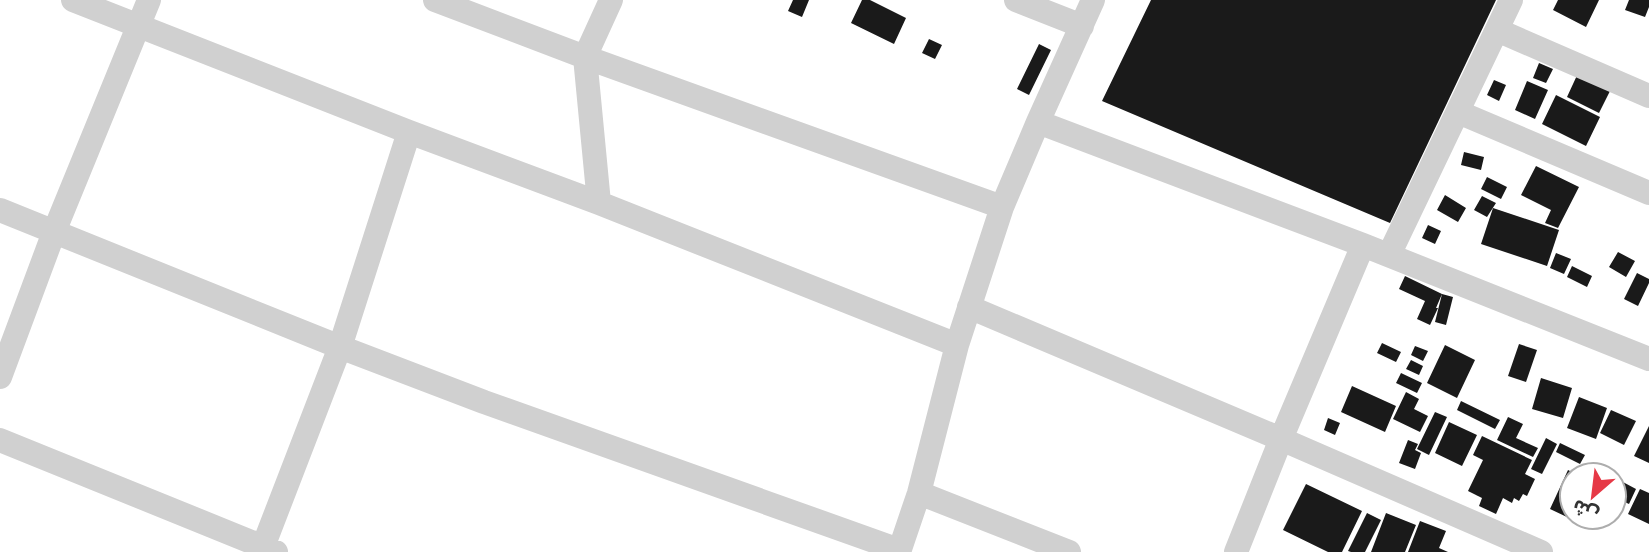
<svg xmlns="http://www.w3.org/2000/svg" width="1649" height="552" font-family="Ubuntu,'Noto Sans Arabic',sans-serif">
  <rect width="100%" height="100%" fill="#fff"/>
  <path fill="#1a1a1a" d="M793,0H809L802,17L788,11Z
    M862,0H870L906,18L894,44L851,23Z
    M1151,0H1496L1390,223L1102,101Z
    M1558,0H1599L1586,27L1553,10Z
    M1629,0H1649V7L1645,17L1625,10Z
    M929,39L942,45L935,59L922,53Z
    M1039,44L1051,50L1029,95L1017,89Z
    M1539,63L1553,69L1546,83L1533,78Z
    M1579,71L1612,87L1599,113L1567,97Z
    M1494,80L1506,85L1499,101L1487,95Z
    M1527,81L1548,90L1535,119L1515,110Z
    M1556,95L1600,117L1586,146L1542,124Z
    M1464,152L1484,157L1481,170L1461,165Z
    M1536,166L1579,187L1558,228L1545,223L1551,210L1521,195Z
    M1487,177L1507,187L1501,199L1481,189Z
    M1445,195L1466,208L1458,222L1437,210Z
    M1482,196L1496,203L1487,217L1474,210Z
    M1493,208L1559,230L1547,266L1481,244Z
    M1428,225L1441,231L1435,244L1422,238Z
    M1618,252L1635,261L1626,277L1609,267Z
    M1556,253L1571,259L1564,274L1550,268Z
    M1572,266L1592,276L1587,287L1567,277Z
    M1637,273L1649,279V283L1638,306L1624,299Z
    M1405,276L1442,294L1436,308H1438L1430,325L1417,319L1425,301L1399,289Z
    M1442,294L1453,297L1446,325L1435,322Z
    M1382,343L1401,352L1396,362L1377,353Z
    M1519,344L1537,350L1526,382L1508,376Z
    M1445,345L1475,360L1457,398L1427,383Z
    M1415,346L1428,351L1423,361L1411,355Z
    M1411,360L1423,366L1419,375L1406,369Z
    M1401,373L1422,383L1417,393L1396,383Z
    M1541,378L1572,388L1563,418L1532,409Z
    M1352,386L1396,406L1385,432L1341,412Z
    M1406,392L1419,399L1414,409L1428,416L1420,432L1393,419Z
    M1579,397L1607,408L1596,439L1567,428Z
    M1461,401L1500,420L1495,429L1457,410Z
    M1611,410L1636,421L1624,445L1600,433Z
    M1435,412L1447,417L1429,455L1417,449Z
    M1508,417L1523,424L1516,438L1538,448L1533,457L1497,440Z
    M1328,418L1340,423L1335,435L1324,430Z
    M1449,422L1477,435L1462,466L1435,453Z
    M1649,426V463L1634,456Z
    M1482,436L1532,460L1525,474L1535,479L1527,496L1523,494L1519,501L1514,498L1512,503L1503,498L1496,514L1479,506L1482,498L1468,491L1483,460L1473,455Z
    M1546,438L1557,444L1542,474L1531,469Z
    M1408,440L1418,444L1415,450L1421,453L1415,469L1399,463Z
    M1560,443L1585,455L1580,464L1556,452Z
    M1568,470L1578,475H1572V517H1590L1586,526L1550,509Z
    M1621,481L1636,489L1629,504L1614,497Z
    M1306,484L1362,511L1342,552H1328L1283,530Z
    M1640,489L1649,493V524L1628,514Z
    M1367,513L1381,520L1365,552H1351L1348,551Z
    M1386,513L1416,525L1405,552H1371Z
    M1420,521L1446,531L1439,548L1448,552H1408Z"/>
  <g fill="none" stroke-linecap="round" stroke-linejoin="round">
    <path stroke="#d0d0d0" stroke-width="24" d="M73,0L409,132L599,203L957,345
      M435,0L585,57L1002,207
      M1016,0L1082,26
      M1497,30L1649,96
      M1458,112L1649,193
      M1038,122L1363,245L1649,359
      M599,203L585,57L611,0
      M0,210L340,347L484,402L899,550
      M1389,255L1511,0
      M969,307L1281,439L1541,552
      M0,377L54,232L149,0
      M0,440L276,552
      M919,493L1069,552
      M261,552L340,347L409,132
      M899,552L919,493L957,345L1002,207L1038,122L1093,0
      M1236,552L1281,439L1363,245"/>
  </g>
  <g transform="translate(1593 496) rotate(208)"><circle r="33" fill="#ffffff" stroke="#adadad" stroke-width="2"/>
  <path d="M0-5L12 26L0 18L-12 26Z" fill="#e63946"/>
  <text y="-10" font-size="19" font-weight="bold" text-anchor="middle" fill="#333333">ش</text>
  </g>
</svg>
